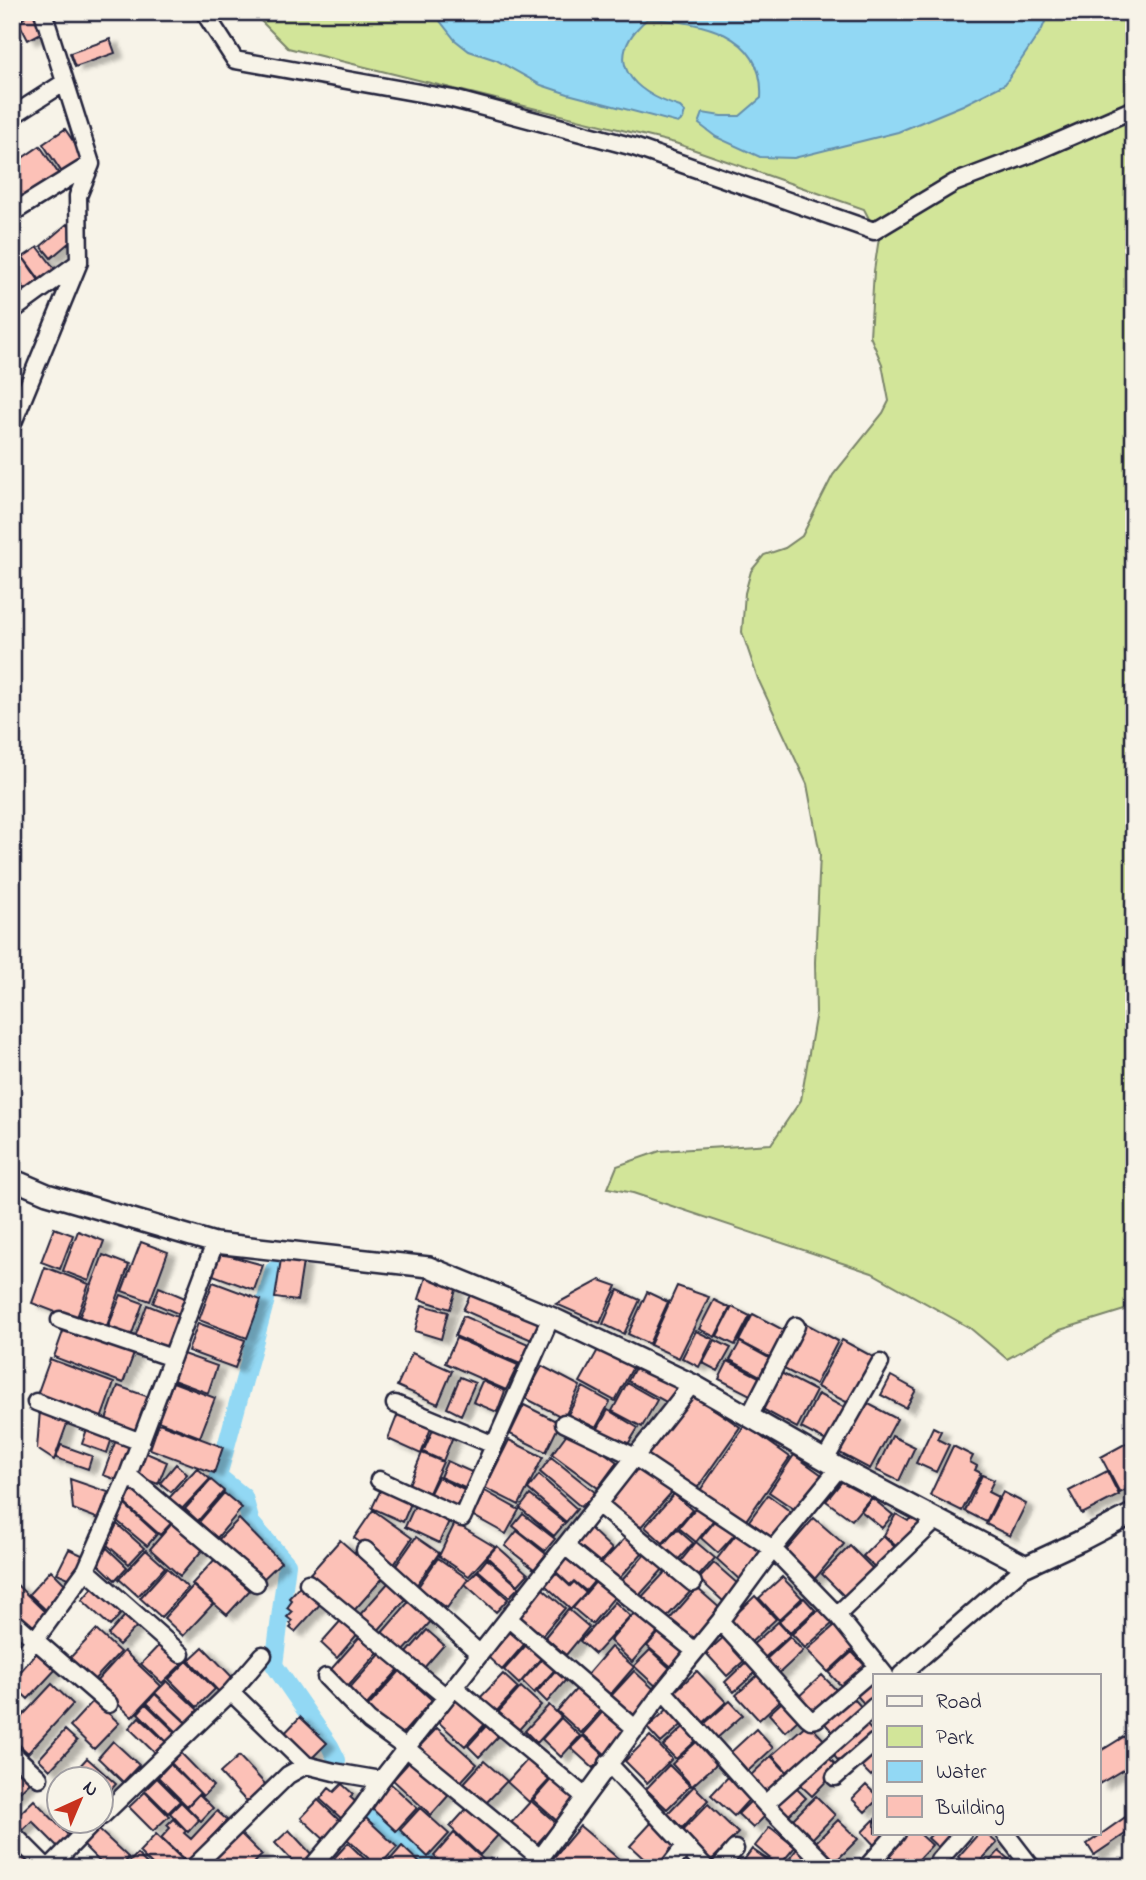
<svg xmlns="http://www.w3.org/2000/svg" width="1146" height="1880" font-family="'Indie Flower',sans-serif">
  <defs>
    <filter id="shadow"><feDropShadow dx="8" dy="4.5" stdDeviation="2" flood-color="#0004"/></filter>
  </defs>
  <rect width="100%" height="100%" fill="#f7f3e8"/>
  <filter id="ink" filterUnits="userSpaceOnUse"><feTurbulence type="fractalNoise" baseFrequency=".0143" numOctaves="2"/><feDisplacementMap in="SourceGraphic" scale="14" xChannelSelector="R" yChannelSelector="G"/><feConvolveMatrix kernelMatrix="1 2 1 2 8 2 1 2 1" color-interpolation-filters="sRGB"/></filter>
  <g filter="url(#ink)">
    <path fill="#d2e599" stroke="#7a846a" stroke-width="2" d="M252,12H1134V1307L1060,1330L1007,1359L970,1328L872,1273L633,1193L608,1188L617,1166L660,1151L771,1144L801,1100L816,1012L815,962L820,854L807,784L758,679L742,632L745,593L751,571L764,555L785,548L802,536L833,475L883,413L889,401L882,364L870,336L874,271L879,238L864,209L675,143L288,48Z"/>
    <path fill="#92d8f4" stroke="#658faa" stroke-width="2" d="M433,12H1049L1042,29L1005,84L963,105L898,132L794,158L760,157L716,137L699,124L703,113L721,116H740L761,98C765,32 698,21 647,19C600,61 633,92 680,107L685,112L683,119L678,123L568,94L541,85L496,60L469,51L455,40Z"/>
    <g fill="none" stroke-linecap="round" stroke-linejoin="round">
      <path stroke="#92d8f4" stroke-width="18" d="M274,1270L218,1476L244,1497L251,1523L287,1564L274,1665L330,1746L337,1760
        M374,1815L432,1868"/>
    </g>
    <path fill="#fcc1b7" stroke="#22223b" stroke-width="2" filter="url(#shadow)" d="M33,12L43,32L28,40L17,19Z
      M110,39L115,53L75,67L70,53Z
      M65,129L85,159L63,174L43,144Z
      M40,146L60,176L12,207V165Z
      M67,224L77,236L51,258L41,246Z
      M38,247L58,273L43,284L23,257Z
      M22,256L42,285L28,294L12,271V263Z
      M12,273L28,295L12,306Z
      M54,1228L73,1235L60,1269L41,1262Z
      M78,1231L104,1241L89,1281L63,1271Z
      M141,1242L168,1252L150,1301L122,1291Z
      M220,1253L263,1265L254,1290L213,1275Z
      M103,1255L129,1265L105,1331L78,1321Z
      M281,1259L303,1262L297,1301L275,1298Z
      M45,1267L89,1284L76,1320L32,1303Z
      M426,1277L457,1287L450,1309L419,1299Z
      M600,1280L617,1286L600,1323L556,1304Z
      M213,1282L261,1300L247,1338L199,1320Z
      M677,1286L709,1297L679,1358L650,1345Z
      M159,1287L185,1298L179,1314L153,1303Z
      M618,1290L640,1300L624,1334L603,1324Z
      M472,1291L543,1321L534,1341L463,1310Z
      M647,1292L668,1302L649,1344L628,1334Z
      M121,1295L143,1303L130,1339L107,1330Z
      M714,1300L730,1308L715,1337L699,1329Z
      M147,1305L180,1318L167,1352L134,1340Z
      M422,1305L448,1312L441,1339L415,1331Z
      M732,1307L750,1316L735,1345L717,1336Z
      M753,1314L789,1333L775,1360L739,1341Z
      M463,1316L533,1346L525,1366L455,1336Z
      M803,1322L838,1341L815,1385L780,1367Z
      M198,1323L245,1340L235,1368L188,1351Z
      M65,1326L135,1351L123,1383L54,1357Z
      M696,1331L713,1339L699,1367L682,1358Z
      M456,1338L518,1365L506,1390L445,1363Z
      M715,1340L731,1348L718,1371L703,1363Z
      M842,1340L877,1359L852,1405L817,1387Z
      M740,1342L771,1359L762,1377L730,1360Z
      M599,1348L633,1367L615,1401L580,1382Z
      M412,1353L452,1371L438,1404L397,1386Z
      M183,1354L217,1366L208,1393L173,1380Z
      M50,1359L114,1383L101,1419L37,1395Z
      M728,1361L761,1378L752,1396L719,1379Z
      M637,1364L677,1386L668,1403L628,1381Z
      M542,1366L580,1386L564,1418L525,1398Z
      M775,1370L816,1391L797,1428L757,1406Z
      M891,1376L916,1390L906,1408L881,1395Z
      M460,1377L475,1383L461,1415L447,1408Z
      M482,1381L505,1391L497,1412L473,1402Z
      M173,1382L215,1398L200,1437L158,1421Z
      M627,1383L657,1400L642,1427L612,1411Z
      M118,1386L149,1397L136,1432L106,1420Z
      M583,1387L610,1402L593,1433L566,1418Z
      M691,1393L740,1427L695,1491L646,1456Z
      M818,1394L847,1409L830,1443L801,1428Z
      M863,1401L897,1419L870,1469L836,1451Z
      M524,1405L560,1423L546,1452L510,1434Z
      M401,1406L434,1420L421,1454L388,1439Z
      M40,1410L68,1421L54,1460L37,1449Z
      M608,1410L638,1428L625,1449L596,1432Z
      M437,1421L456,1429L443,1461L423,1452Z
      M159,1423L223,1447L214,1473L150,1449Z
      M745,1425L790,1457L744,1523L699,1492Z
      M933,1427L941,1431L937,1439L949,1445L936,1472L916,1463Z
      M571,1428L617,1462L598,1488L552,1454Z
      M87,1429L112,1438L107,1453L82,1444Z
      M892,1436L915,1447L899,1481L876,1470Z
      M1134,1439V1486L1120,1493L1101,1457Z
      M116,1440L130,1445L117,1480L103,1475Z
      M509,1440L543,1457L519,1505L485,1488Z
      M61,1445L92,1456L88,1469L56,1458Z
      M953,1446L973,1456L970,1462L977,1466L975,1470L981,1473L962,1511L930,1495Z
      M144,1452L167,1462L158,1484L135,1475Z
      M422,1453L443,1462L429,1493L409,1484Z
      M794,1455L822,1475L797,1511L769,1492Z
      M551,1457L596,1493L581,1507L540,1472Z
      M447,1461L476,1474L469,1490L440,1477Z
      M639,1463L672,1492L638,1530L606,1502Z
      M176,1464L187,1474L171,1492L160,1483Z
      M197,1468L210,1479L181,1510L169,1498Z
      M1107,1471L1119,1495L1082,1514L1069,1491Z
      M539,1475L577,1509L566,1522L528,1489Z
      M982,1475L994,1480L988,1492L998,1497L986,1522L965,1511Z
      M438,1477L470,1493L460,1513L428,1497Z
      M70,1479L108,1492L99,1519L73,1509Z
      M211,1480L224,1491L198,1521L185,1509Z
      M843,1480L872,1496L852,1520L826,1501Z
      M132,1481L176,1518L160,1535L123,1502Z
      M382,1487L412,1501L403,1522L372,1508Z
      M485,1491L519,1510L506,1534L472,1515Z
      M1003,1492L1026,1504L1010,1536L986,1524Z
      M224,1493L242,1508L217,1538L199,1522Z
      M674,1494L692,1510L663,1543L645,1527Z
      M530,1495L565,1523L554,1536L520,1508Z
      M768,1495L791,1512L773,1538L749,1521Z
      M872,1498L893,1515L882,1528L861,1511Z
      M417,1501L451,1517L439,1543L405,1527Z
      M124,1504L157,1534L147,1546L116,1520Z
      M699,1504L715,1518L696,1542L679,1528Z
      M373,1510L412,1538L393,1566L354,1538Z
      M523,1514L555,1539L545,1551L513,1526Z
      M896,1514L908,1521L910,1518L926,1526L899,1549L884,1535Z
      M720,1515L738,1531L718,1553L701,1538Z
      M814,1518L844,1544L813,1581L782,1555Z
      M239,1519L281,1562L260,1582L218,1540Z
      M175,1520L205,1547L180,1576L150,1549Z
      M455,1523L495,1547L469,1576L439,1556Z
      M117,1524L144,1548L129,1564L106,1544Z
      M590,1528L612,1549L597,1566L574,1545Z
      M677,1529L693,1543L677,1561L661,1547Z
      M517,1531L546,1554L534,1569L505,1546Z
      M738,1532L767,1548L741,1581L717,1559Z
      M628,1535L644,1551L614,1584L597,1568Z
      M883,1536L897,1549L877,1569L863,1556Z
      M416,1537L439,1553L416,1586L393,1570Z
      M340,1540L383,1578L350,1615L307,1577Z
      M696,1542L715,1558L697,1578L679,1563Z
      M497,1546L528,1574L518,1585L487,1557Z
      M850,1546L874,1570L846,1598L822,1574Z
      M107,1548L127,1567L115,1580L95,1561Z
      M69,1549L84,1556L73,1580L57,1573Z
      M146,1550L165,1567L138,1596L119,1579Z
      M568,1553L597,1578L586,1591L574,1581L570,1585L554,1570Z
      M646,1553L664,1568L636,1599L619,1584Z
      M216,1558L250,1590L227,1615L192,1584Z
      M438,1558L468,1579L447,1608L418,1587Z
      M487,1559L519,1587L509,1597L478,1570Z
      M714,1563L738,1584L723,1601L699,1579Z
      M167,1568L188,1588L161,1617L140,1598Z
      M668,1569L691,1591L662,1622L639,1600Z
      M51,1570L71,1590L49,1613L29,1594Z
      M477,1571L508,1599L496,1612L465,1584Z
      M556,1573L570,1586L574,1582L586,1593L571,1609L545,1585Z
      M782,1577L802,1598L779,1620L759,1598Z
      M598,1579L617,1594L592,1624L573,1608Z
      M98,1582L126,1608L110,1626L82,1600Z
      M389,1582L407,1598L375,1634L357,1618Z
      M303,1583L323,1601L295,1632L290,1628L292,1626L290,1623L292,1621L287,1617L292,1612L287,1608L292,1601L289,1598Z
      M16,1584L49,1616L32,1634L12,1615V1588Z
      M193,1586L213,1604L183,1636L164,1618Z
      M542,1588L565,1608L540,1638L516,1618Z
      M697,1588L722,1610L695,1642L669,1620Z
      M755,1596L776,1619L748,1645L727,1623Z
      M412,1598L434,1618L402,1653L381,1634Z
      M804,1598L815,1610L790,1633L779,1621Z
      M615,1602L630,1616L595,1654L580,1641Z
      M820,1608L833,1623L805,1648L792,1634Z
      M568,1609L589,1627L566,1655L545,1637Z
      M130,1610L142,1621L119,1645L108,1635Z
      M636,1611L658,1632L632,1662L610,1641Z
      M344,1617L360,1631L337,1658L321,1643Z
      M778,1622L790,1635L761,1661L749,1648Z
      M835,1625L855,1647L828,1672L807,1650Z
      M514,1628L528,1640L502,1670L488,1657Z
      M663,1628L689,1652L674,1669L647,1646Z
      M96,1630L120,1652L93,1681L69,1659Z
      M427,1630L444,1645L423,1669L406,1654Z
      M363,1633L381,1649L344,1691L326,1675Z
      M726,1635L747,1658L727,1676L706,1653Z
      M12,1636L22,1646L12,1656Z
      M790,1637L803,1651L774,1678L761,1664Z
      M164,1640L186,1660L162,1683L141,1664Z
      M528,1643L543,1656L519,1684L504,1670Z
      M203,1647L235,1680L221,1694L189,1660Z
      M611,1647L634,1667L610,1695L587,1675Z
      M38,1650L57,1668L28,1699L12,1684V1677Z
      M650,1650L674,1672L659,1689L634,1666Z
      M124,1651L161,1686L132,1717L95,1683Z
      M383,1651L401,1667L364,1708L346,1692Z
      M852,1652L869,1670L846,1691L829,1673Z
      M547,1654L559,1665L534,1693L522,1681Z
      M187,1661L215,1689L197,1707L169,1679Z
      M746,1662L756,1672L734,1692L725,1682Z
      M560,1665L570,1675L547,1702L537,1692Z
      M400,1671L432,1700L399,1738L366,1709Z
      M634,1671L657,1692L635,1717L611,1696Z
      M697,1671L726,1702L701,1725L672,1694Z
      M503,1674L518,1688L494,1714L478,1700Z
      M759,1674L782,1699L759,1720L736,1695Z
      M822,1675L840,1694L813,1718L796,1699Z
      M871,1675L875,1680V1702L868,1708L853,1691Z
      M167,1681L198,1710L187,1723L155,1693Z
      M52,1684L73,1704L28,1753L12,1738V1727Z
      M579,1686L603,1708L581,1733L557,1711Z
      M521,1687L541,1705L515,1734L495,1716Z
      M849,1693L863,1709L835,1735L821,1719Z
      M155,1694L186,1723L178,1733L147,1703Z
      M457,1697L486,1723L465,1746L436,1720Z
      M94,1700L119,1723L94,1749L70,1726Z
      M730,1701L743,1715L716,1739L703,1725Z
      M782,1702L798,1720L785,1732L769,1714Z
      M146,1704L179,1736L170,1745L138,1713Z
      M549,1705L561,1717L537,1743L525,1731Z
      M672,1705L686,1721L661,1743L647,1728Z
      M606,1708L630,1730L606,1755L583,1734Z
      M139,1717L169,1745L158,1756L129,1728Z
      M300,1717L327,1743L307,1763L280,1738Z
      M561,1718L580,1736L561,1757L542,1739Z
      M862,1720L875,1734V1739L843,1766L828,1749Z
      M689,1722L701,1736L676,1759L663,1746Z
      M808,1723L826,1742L790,1775L772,1755Z
      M486,1726L498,1737L479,1757L468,1746Z
      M437,1728L477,1764L457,1786L417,1749Z
      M756,1729L773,1748L748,1771L731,1752Z
      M65,1730L77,1741L50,1770L39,1759Z
      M583,1736L605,1756L593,1768L571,1748Z
      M650,1736L672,1759L647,1783L625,1761Z
      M1125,1736L1134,1751V1763L1099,1784V1752Z
      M702,1737L722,1759L692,1786L672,1764Z
      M113,1741L139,1765L123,1782L98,1758Z
      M875,1747V1772L871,1776L859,1764Z
      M823,1752L839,1768L812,1796L795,1780Z
      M181,1753L213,1786L203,1796L171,1763Z
      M239,1756L266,1785L247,1802L220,1773Z
      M771,1756L790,1776L766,1798L748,1778Z
      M87,1758L116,1784L102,1800V1778H69Z
      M12,1759L32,1780L12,1799Z
      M528,1759L550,1779L529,1802L507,1782Z
      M411,1760L449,1795L431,1815L393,1780Z
      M484,1761L507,1781L486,1803L464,1783Z
      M170,1764L200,1793L187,1806L158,1777Z
      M669,1765L690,1786L667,1809L646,1789Z
      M731,1774L753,1795L734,1816L711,1795Z
      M555,1775L579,1797L557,1821L533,1800Z
      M157,1778L180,1801L168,1813L145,1790Z
      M389,1782L417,1808L396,1831L368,1805Z
      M790,1782L806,1798L786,1818L770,1802Z
      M342,1784L353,1794L350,1797L358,1804L343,1820L320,1799L329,1788L334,1792Z
      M866,1785L875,1794V1802L865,1812L852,1799Z
      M694,1786L708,1800L682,1828L667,1814Z
      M145,1792L169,1816L153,1831L129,1807Z
      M199,1794L213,1808L201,1821L187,1807Z
      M816,1796L835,1815L811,1840L791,1821Z
      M753,1799L768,1813L753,1828L738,1814Z
      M34,1800L71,1838L60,1849L32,1821L17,1836L12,1831V1821Z
      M318,1800L344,1825L328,1843L301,1818Z
      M531,1801L556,1823L535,1846L510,1824Z
      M181,1802L199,1820L188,1832L170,1813Z
      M708,1804L738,1833L708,1864L678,1835Z
      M470,1805L500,1833L480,1855L450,1827Z
      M420,1808L449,1834L428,1857L400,1830Z
      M217,1811L227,1820L188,1863L161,1838L170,1828L167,1825L173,1819L186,1831L184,1833L191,1839Z
      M1134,1811V1828L1094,1855L1087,1844Z
      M366,1818L397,1847L378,1867L347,1839Z
      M875,1819V1833H890L876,1847L862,1832Z
      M838,1820L858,1839L836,1861L816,1842Z
      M653,1821L681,1847L661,1868H654L630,1846Z
      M580,1826L621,1861L616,1868H545Z
      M770,1827L795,1847L779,1866L755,1846Z
      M98,1829L129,1858L119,1868H106L83,1845Z
      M289,1830L314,1857L302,1868H299L275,1843Z
      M239,1832L262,1855L249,1868H217L210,1861Z
      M454,1833L485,1861L479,1868H447L434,1856Z
      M902,1833H919L932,1845L911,1868H902L885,1852Z
      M933,1833H957L941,1850L928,1838Z
      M979,1833H985L997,1843L974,1868H970L958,1857Z
      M156,1834L183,1860L176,1868H155L139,1852Z
      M12,1838L41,1868H12Z
      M348,1843L374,1868H328L327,1866Z
      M402,1846L425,1868H383Z
      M799,1846L818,1860L812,1868H783Z
      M752,1849L776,1866L774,1868H749L742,1863Z
      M999,1851L1013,1863L1008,1868H984Z
      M882,1853L898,1868H868Z
      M137,1854L151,1868H124Z
      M490,1859L500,1868H482Z"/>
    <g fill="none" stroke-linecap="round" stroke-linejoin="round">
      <defs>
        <path id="minor" d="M204,12L235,60L453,99L634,147L874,231L954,183L1030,154L1134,109
          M12,15L17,12
          M12,116L65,82
          M12,213L91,164
          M12,311L78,263
          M12,425L79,262L78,196L91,164L43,12
          M60,1320L172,1358
          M36,1402L141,1442
          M395,1404L494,1445
          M749,1417L796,1326
          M564,1423L635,1457L773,1549L837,1615L885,1675
          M825,1460L880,1363
          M128,1475L256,1583
          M379,1480L462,1518L551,1317
          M598,1504L693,1583
          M565,1546L695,1651
          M365,1550L480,1654
          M86,1570L181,1654
          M308,1583L446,1697
          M837,1615L937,1519
          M508,1618L636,1729
          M12,1620L109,1704
          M720,1621L807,1717L811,1720L816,1719L878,1666
          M12,1667L35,1640L86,1570L128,1475L215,1243
          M901,1675L1026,1566
          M326,1677L369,1721L406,1748L540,1858
          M454,1687L584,1796
          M663,1691L765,1804L822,1861L824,1868
          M231,1692L306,1765
          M12,1753L39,1778
          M608,1763L706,1868
          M835,1777L875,1742
          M765,1804L875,1706
          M102,1816L231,1692L263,1655
          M12,1833L47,1868
          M1005,1833L1032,1868
          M49,1868L96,1820
          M193,1868L288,1775L306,1765L334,1772L381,1780
          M311,1868L361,1809L381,1780L692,1384
          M533,1868L663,1691L720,1621L773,1549L839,1468
          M668,1868L685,1846
          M719,1868L735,1849
          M866,1868L897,1833
          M936,1868L939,1860L963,1833"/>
        <path id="tertiary" d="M12,1179L47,1194L215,1243L429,1267L551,1317L692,1384L839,1468L1026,1566L1080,1541L1134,1513"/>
      </defs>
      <use href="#minor" stroke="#22223b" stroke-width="21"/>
      <use href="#tertiary" stroke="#22223b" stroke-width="24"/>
      <use href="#minor" stroke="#f7f3e8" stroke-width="16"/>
      <use href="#tertiary" stroke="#f7f3e8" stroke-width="19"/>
    </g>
  </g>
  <rect width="1146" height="1880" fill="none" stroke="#f7f3e8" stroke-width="42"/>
  <rect x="21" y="21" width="1104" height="1838" fill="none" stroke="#22223b" stroke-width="2.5" filter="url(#ink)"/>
  <rect x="873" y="1674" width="228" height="161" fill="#f7f3e8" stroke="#a29fa3" stroke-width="2"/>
  <rect x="887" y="1696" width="35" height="10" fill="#f7f3e8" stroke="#a29fa3" stroke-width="2"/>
  <text x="936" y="1708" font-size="21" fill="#22223b">Road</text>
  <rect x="887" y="1726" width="35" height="21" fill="#d2e599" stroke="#a29fa3" stroke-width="2"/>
  <text x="936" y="1744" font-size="21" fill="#22223b">Park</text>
  <rect x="887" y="1761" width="35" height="21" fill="#92d8f4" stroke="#a29fa3" stroke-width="2"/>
  <text x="936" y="1778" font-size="21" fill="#22223b">Water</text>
  <rect x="887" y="1796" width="35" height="21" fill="#fcc1b7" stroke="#a29fa3" stroke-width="2"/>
  <text x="936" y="1814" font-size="21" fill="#22223b">Building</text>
  <g transform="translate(80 1800) rotate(44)"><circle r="33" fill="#f7f3e8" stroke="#a29fa3" stroke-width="2"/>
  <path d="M0-5L12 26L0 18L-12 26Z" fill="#c8321e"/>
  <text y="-10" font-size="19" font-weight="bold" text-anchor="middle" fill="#22223b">N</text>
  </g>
</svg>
